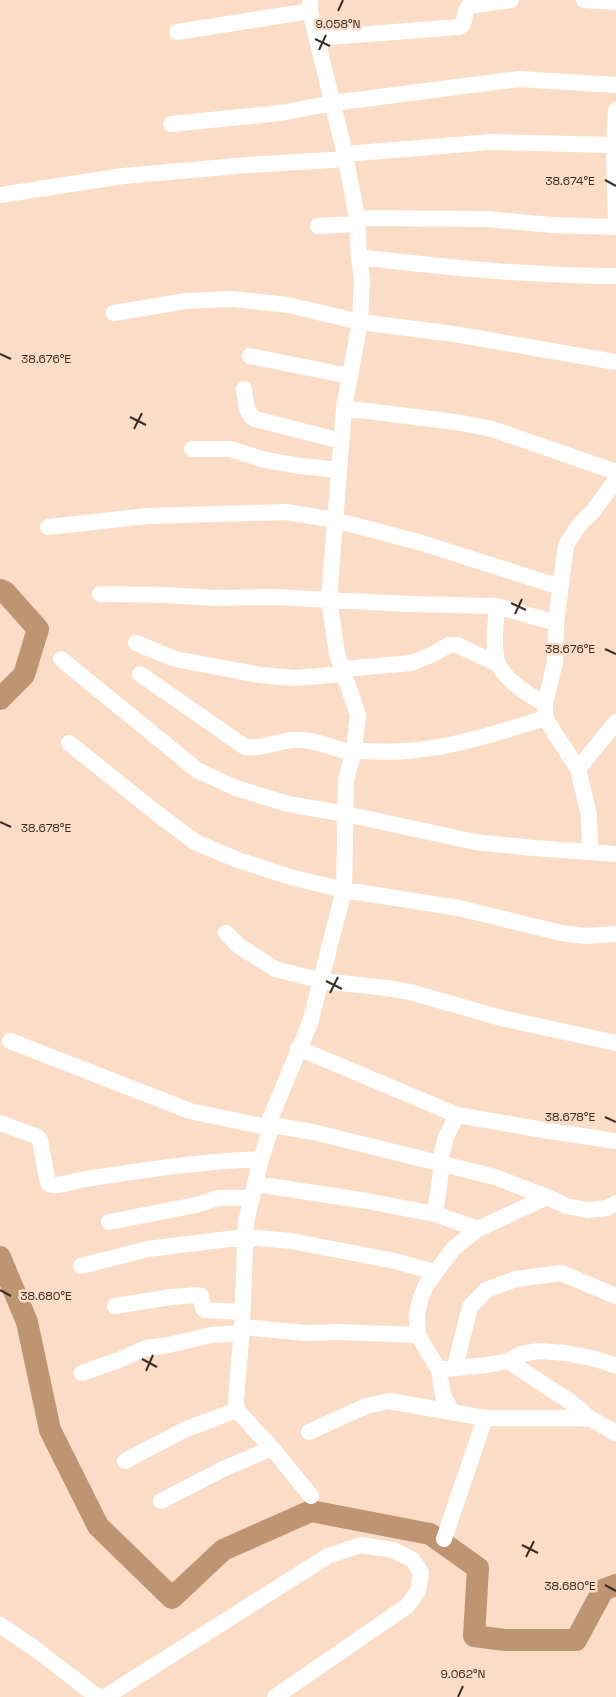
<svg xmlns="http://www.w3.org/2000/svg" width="616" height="1697" font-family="'Space Grotesk',sans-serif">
  <rect width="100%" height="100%" fill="#fbdcc6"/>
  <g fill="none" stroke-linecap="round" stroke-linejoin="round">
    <path stroke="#be9472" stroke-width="22" d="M0,590L5,592L38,629L24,675L0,699
      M0,1257L27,1322L50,1430L98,1526L172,1598L223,1550L311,1511L430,1534L478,1568L474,1636L505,1640H576L603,1590L616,1585"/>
    <path stroke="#fff" stroke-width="16" d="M310,0V11L345,154L357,218L359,257L362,280L360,322L344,408L329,599L337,654L358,715L354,750L346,780L344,890L310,1023L270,1119L272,1125L261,1159L246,1222L242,1327L306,1333L338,1332L418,1335
      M584,0L616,2
      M177,32L310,11
      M317,38L459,27L462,25C466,19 464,11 469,6L511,0
      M616,110L614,145L616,225
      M171,124L280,113L333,103L519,79L616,85
      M345,154L491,142L614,145
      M0,195L123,176L248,165L346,159
      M357,218L486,219L552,225L616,227
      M318,226L357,224
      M359,257C444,267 530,276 616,276
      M114,313L186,301L232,299L288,305L360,322L454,334L616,362
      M250,356L349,376
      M244,389C246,399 245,414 255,419L341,441
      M344,408L462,423L492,429L616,472
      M192,449H230L265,460L300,466L339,470
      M48,527L148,516L286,512L335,520L422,543L560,587
      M100,594L166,595L215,598L274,597L410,604L497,606L556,623
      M497,606C496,620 492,651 498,664C505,680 530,696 545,704
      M136,643L175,659L260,675L295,678L344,674
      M61,659L197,770L236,788L288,804L346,814L475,842L534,848L616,854
      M342,669L412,663L433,654L449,645H457L498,664
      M140,674L245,747C261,749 276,742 292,740C311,738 334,748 353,754
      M69,743L154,811L195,842L238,860L290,877L344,890L459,908L561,933L586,936L616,934
      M354,750C422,758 482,738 545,718
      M578,769L616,722
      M590,852L589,815L578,769L545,718V704L555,662L556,623L566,545L579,525L593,511L616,480
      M226,933L239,946L275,969L322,981L387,988L410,992L501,1018L616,1043
      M10,1041L190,1111L271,1128
      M298,1048L457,1115L549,1131L616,1141
      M0,1123L36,1136L40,1140L47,1179L49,1184C59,1188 74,1180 86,1179C144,1170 202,1161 261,1159
      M272,1125L313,1132L495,1177L547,1197L566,1206L588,1210L607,1208L616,1203
      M439,1164L446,1137L457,1115
      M256,1184L367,1201L435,1214L478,1229
      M435,1214L442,1165
      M109,1222L196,1205L218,1198H252
      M81,1266L148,1249L245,1237L291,1241L395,1261L434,1272
      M115,1306L171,1297L198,1295L201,1296L203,1308L205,1310L242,1312
      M242,1327L236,1400L237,1410L253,1428L272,1448L311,1496
      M508,1361L569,1401L591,1419
      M455,1367L470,1307L486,1290L516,1279L561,1273L616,1296
      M445,1369L487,1365L508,1361L521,1354L539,1351L566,1353L596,1359L616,1366
      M82,1373L119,1360L146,1348L168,1345L211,1335L241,1333
      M452,1412L443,1395L439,1370L418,1335L417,1315L420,1300L426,1285L454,1248L478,1229L547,1197
      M309,1432L366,1406L389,1401L485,1418H573L591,1419L616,1433
      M125,1461L184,1430L237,1410
      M161,1501L223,1469L272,1448
      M444,1539L485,1418
      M0,1625L34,1648L98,1697
      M105,1697L328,1556L361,1545L393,1550L413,1560L421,1573L418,1591L407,1606L275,1697"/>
  </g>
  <path fill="none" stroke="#3b2f26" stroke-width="2" d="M338,11L343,0M315,39L330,46M319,50L326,35M605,180L616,186M0,354L11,359M130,417L146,425M134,429L142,413M511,603L526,610M515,614L522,599M605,649L616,654M0,822L11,827M326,981L342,989M330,993L338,977M605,1117L616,1122M0,1290L11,1296M142,1359L157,1367M146,1371L153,1355M522,1545L538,1553M526,1557L534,1541M605,1585L616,1591M458,1697L463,1686"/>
  <g font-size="12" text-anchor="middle" fill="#3b2f26" stroke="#fbdcc6" stroke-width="5" stroke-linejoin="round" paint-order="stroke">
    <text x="338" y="28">9.058°N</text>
    <text x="570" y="185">38.674°E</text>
    <text x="46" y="363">38.676°E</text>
    <text x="570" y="653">38.676°E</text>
    <text x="46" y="832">38.678°E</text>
    <text x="570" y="1121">38.678°E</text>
    <text x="46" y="1300">38.680°E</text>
    <text x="570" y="1590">38.680°E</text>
    <text x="463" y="1678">9.062°N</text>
  </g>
</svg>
